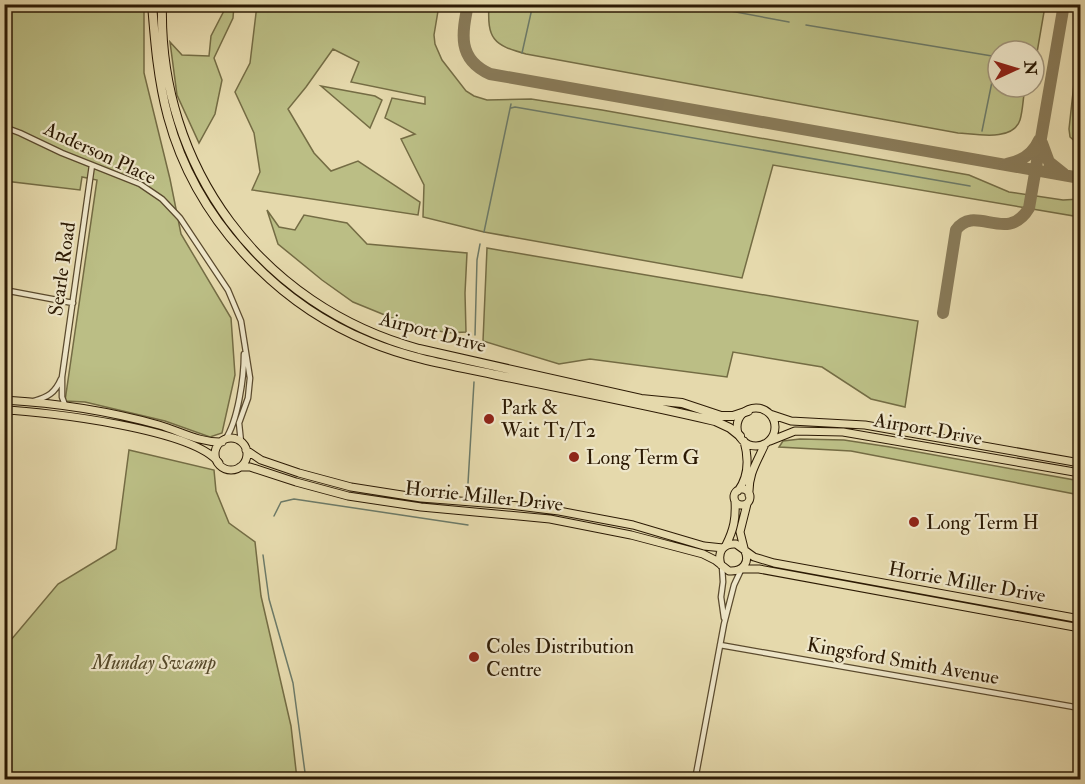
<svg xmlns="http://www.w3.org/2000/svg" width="1085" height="784" viewBox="0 0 1085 784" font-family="'IM FELL Double Pica',serif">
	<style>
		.green { fill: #bbbe85; stroke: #746c44; stroke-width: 1.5 }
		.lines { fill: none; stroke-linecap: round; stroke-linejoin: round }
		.stream { stroke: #6c7a68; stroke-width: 1.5 }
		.taxiway { stroke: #887a58; stroke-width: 12 }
		.minor-casing { stroke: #5a4a2e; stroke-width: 7 }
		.primary-casing { stroke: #2c1a04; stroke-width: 9 }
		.motorway-casing { stroke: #2c1a04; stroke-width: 10 }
		.minor { stroke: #eee6c9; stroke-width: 4.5 }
		.primary { stroke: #e5d9ac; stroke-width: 7 }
		.motorway { stroke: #e5d9ac; stroke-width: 8 }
		.poi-dot { fill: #8f2418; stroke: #eee6c9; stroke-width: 2 }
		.labels { text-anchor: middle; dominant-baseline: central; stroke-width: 4.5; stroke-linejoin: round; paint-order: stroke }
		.street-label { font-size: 20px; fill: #2c1a04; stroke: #eee6c9 }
		.poi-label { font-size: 20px; fill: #2c1a04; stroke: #eee6c9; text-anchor: start }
		.park-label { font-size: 20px; font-style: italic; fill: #574b2b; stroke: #eee6c9 }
	</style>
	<rect width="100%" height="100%" fill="#e5d9ac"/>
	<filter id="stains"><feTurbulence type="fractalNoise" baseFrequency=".00333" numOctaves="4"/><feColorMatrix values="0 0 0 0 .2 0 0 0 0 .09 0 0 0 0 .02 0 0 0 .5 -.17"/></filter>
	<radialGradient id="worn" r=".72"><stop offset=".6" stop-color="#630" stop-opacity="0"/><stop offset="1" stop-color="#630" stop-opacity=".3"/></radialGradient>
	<!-- green -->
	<path class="green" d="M 5,5 L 144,5 L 144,73 L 170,179 L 181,234 L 231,318 L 235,375 L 222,433 L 210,437 L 165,421 L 85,402 L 65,401 L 97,180 L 82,177 L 80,190 L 5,181 Z
		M 227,5 L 234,5 L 233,18 L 214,58 L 222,80 L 215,114 L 199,143 L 177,95 L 170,42 L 182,55 L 209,56 L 211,36 Z
		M 257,5 L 439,5 L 434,35 L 435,44 L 442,60 L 466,91 L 474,96 L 487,100 L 531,99 L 602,110 L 969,175 L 1009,192 L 1063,200 L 1080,199 L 1080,217 L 773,165 L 742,278 L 484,232 L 423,217 L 424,185 L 401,139 L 415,134 L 385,118 L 392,98 L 425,104 L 425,97 L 351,82 L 359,62 L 333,49 L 306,87 L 288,109 L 314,153 L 331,171 L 358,161 L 420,202 L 418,215 L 252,190 L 260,172 L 254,133 L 235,92 L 250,63 Z
		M 1043,5 L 1044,12 L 1034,70 L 1034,51 L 998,51 L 998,87 L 1025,87 C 1023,98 1023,110 1020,120 C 1013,142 976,134 958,133 L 526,54 C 493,45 487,39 489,4 Z
		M 1080,43 L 1080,146 L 1070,137 L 1069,129 L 1076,65 Z
		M 321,86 L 375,96 L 382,100 L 370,128 Z
		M 267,210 L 279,227 L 295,230 L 304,215 L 347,223 L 367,244 L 467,253 L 465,293 L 466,332 L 447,333 L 397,320 L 353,302 L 322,280 L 278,244 Z
		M 487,248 L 918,321 L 905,407 L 871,399 L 822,367 L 733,352 L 727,377 L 590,359 L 559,364 L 483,341 Z
		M 800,439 L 844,440 L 890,447 L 1080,481 L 1080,495 L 851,451 L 779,447 L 783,441 Z
		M 129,450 L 214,470 L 216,491 L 229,523 L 255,542 L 261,596 L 291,726 L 297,779 L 5,779 L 5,647 L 58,584 L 116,549 Z"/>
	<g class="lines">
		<!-- stream -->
		<path class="stream" d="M 693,4 L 789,22
			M 806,25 L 998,57
			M 522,53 L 533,4
			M 511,108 L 515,107 L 970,186
			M 982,131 L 996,62 L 998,59
			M 1074,140 L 1080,141
			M 484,232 L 511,104
			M 475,335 L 477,260 L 480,244
			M 468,483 L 474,382
			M 274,516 L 281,502 L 294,499 L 468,525
			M 263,555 L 269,599 L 293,683 L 306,780"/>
		<!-- taxiway -->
		<path class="taxiway" d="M 468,4 C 462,34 457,59 490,74 L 1080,178
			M 1042,143 L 1049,162 L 1064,174
			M 1007,164 C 1022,161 1033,154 1039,140
			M 943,313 L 956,230 C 975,203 1007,245 1029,208 L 1064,4"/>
		<!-- minor casing -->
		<g class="minor-casing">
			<path id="minor" d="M 4,127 L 20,133 L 62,153 L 140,184 L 162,199 L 180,218 L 228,290 L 241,321 L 250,378 L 248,398 L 239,423 L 241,442
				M 4,290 L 73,303
				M 34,401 C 48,397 55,393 61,379
				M 65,405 L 62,397 L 62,377 L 92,165
				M 225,440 C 238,421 244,377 244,354
				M 722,566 L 723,582 L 721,597 L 724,618
				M 720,645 L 1080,708
				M 695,780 L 724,624 L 734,585 L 741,570"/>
		</g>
		<!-- primary casing -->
		<g class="primary-casing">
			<path id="primary" d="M 4,400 C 57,403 109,411 159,425 C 180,431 200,443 222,442
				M737 427a19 19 0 1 1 38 0a19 19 0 1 1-38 0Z
				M 4,410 C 48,412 194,429 219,463
				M 770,414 L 791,421 L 865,425 L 1080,463
				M215 454a16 16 0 1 1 32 0a16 16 0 1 1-32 0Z
				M 770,441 L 795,431 L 843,432 L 1080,473
				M 246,450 L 261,460 L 299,473 L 351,487 L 421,498 L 510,505 L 559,511 L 633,525 L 704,546 L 723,548
				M 240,467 L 250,467 L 296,482 L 348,496 L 421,507 L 550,519 L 631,535 L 703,554 L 715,560 L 729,571 C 743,572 751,562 744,549
				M734 497a8 8 0 1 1 16 0a8 8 0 1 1-16 0Z
				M 738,491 C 749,476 749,459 744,441
				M 749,495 C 748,474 757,462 765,444
				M 726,545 C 734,529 736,518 735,501
				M 744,548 L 740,532 L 747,504
				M 721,565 C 717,552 723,543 736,544 L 754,557 L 774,563 L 1080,619
				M 741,569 L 759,569 L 1080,628"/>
		</g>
		<!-- motorway casing -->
		<g class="motorway-casing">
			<path id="motorway" d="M 152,4 C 155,42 158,80 168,117 C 195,217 274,303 370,342 C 411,359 455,366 497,375 C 570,390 643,404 715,421 L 730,428 L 740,436
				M 162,4 C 158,167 261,306 419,349 L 641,399 L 682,403 L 721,416 L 733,416 L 748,411"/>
		</g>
		<!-- minor -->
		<use href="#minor" class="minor"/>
		<!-- primary -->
		<use href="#primary" class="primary"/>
		<!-- motorway -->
		<use href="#motorway" class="motorway"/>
	</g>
	<!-- markers -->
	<g class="poi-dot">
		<circle cx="489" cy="419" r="6"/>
		<circle cx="574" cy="457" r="6"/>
		<circle cx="914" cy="522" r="6"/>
		<circle cx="474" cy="657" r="6"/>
	</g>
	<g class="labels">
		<!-- street labels -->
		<g class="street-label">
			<text transform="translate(100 153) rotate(25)">Anderson Place</text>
			<text transform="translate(62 269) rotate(-82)">Searle Road</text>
			<text transform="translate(433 332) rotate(15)">Airport Drive</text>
			<text transform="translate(928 429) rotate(10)">Airport Drive</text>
			<text transform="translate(484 496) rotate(6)">Horrie Miller Drive</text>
			<text transform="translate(967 582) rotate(10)">Horrie Miller Drive</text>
			<text transform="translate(903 661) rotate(10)">Kingsford Smith Avenue</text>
		</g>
		<!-- poi labels -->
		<g class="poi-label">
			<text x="501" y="407">Park &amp;<tspan x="501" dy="23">Wait T1/T2</tspan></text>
			<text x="586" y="457">Long Term G</text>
			<text x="926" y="522">Long Term H</text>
			<text x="486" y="646">Coles Distribution<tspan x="486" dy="23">Centre</tspan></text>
		</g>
		<!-- park labels -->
		<g class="park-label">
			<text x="154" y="662">Munday Swamp</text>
		</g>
	</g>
	<!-- margin -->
	<rect width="1085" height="784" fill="none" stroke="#e5d9ac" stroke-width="24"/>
	<rect x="6" y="6" width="1073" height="772" fill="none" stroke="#2c1a04" stroke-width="3"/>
	<rect x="12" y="12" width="1061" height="760" fill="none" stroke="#2c1a04" stroke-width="1.5"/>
	<!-- north arrow -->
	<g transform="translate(1016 69) rotate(86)"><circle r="28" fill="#eee6c9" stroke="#a0947a" stroke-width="1.5"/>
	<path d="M0-4.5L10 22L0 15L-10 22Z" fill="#8f2418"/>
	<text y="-9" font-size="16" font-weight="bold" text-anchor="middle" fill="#2c1a04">N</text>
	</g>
	<rect width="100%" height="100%" filter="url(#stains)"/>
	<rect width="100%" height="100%" fill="url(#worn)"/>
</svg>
